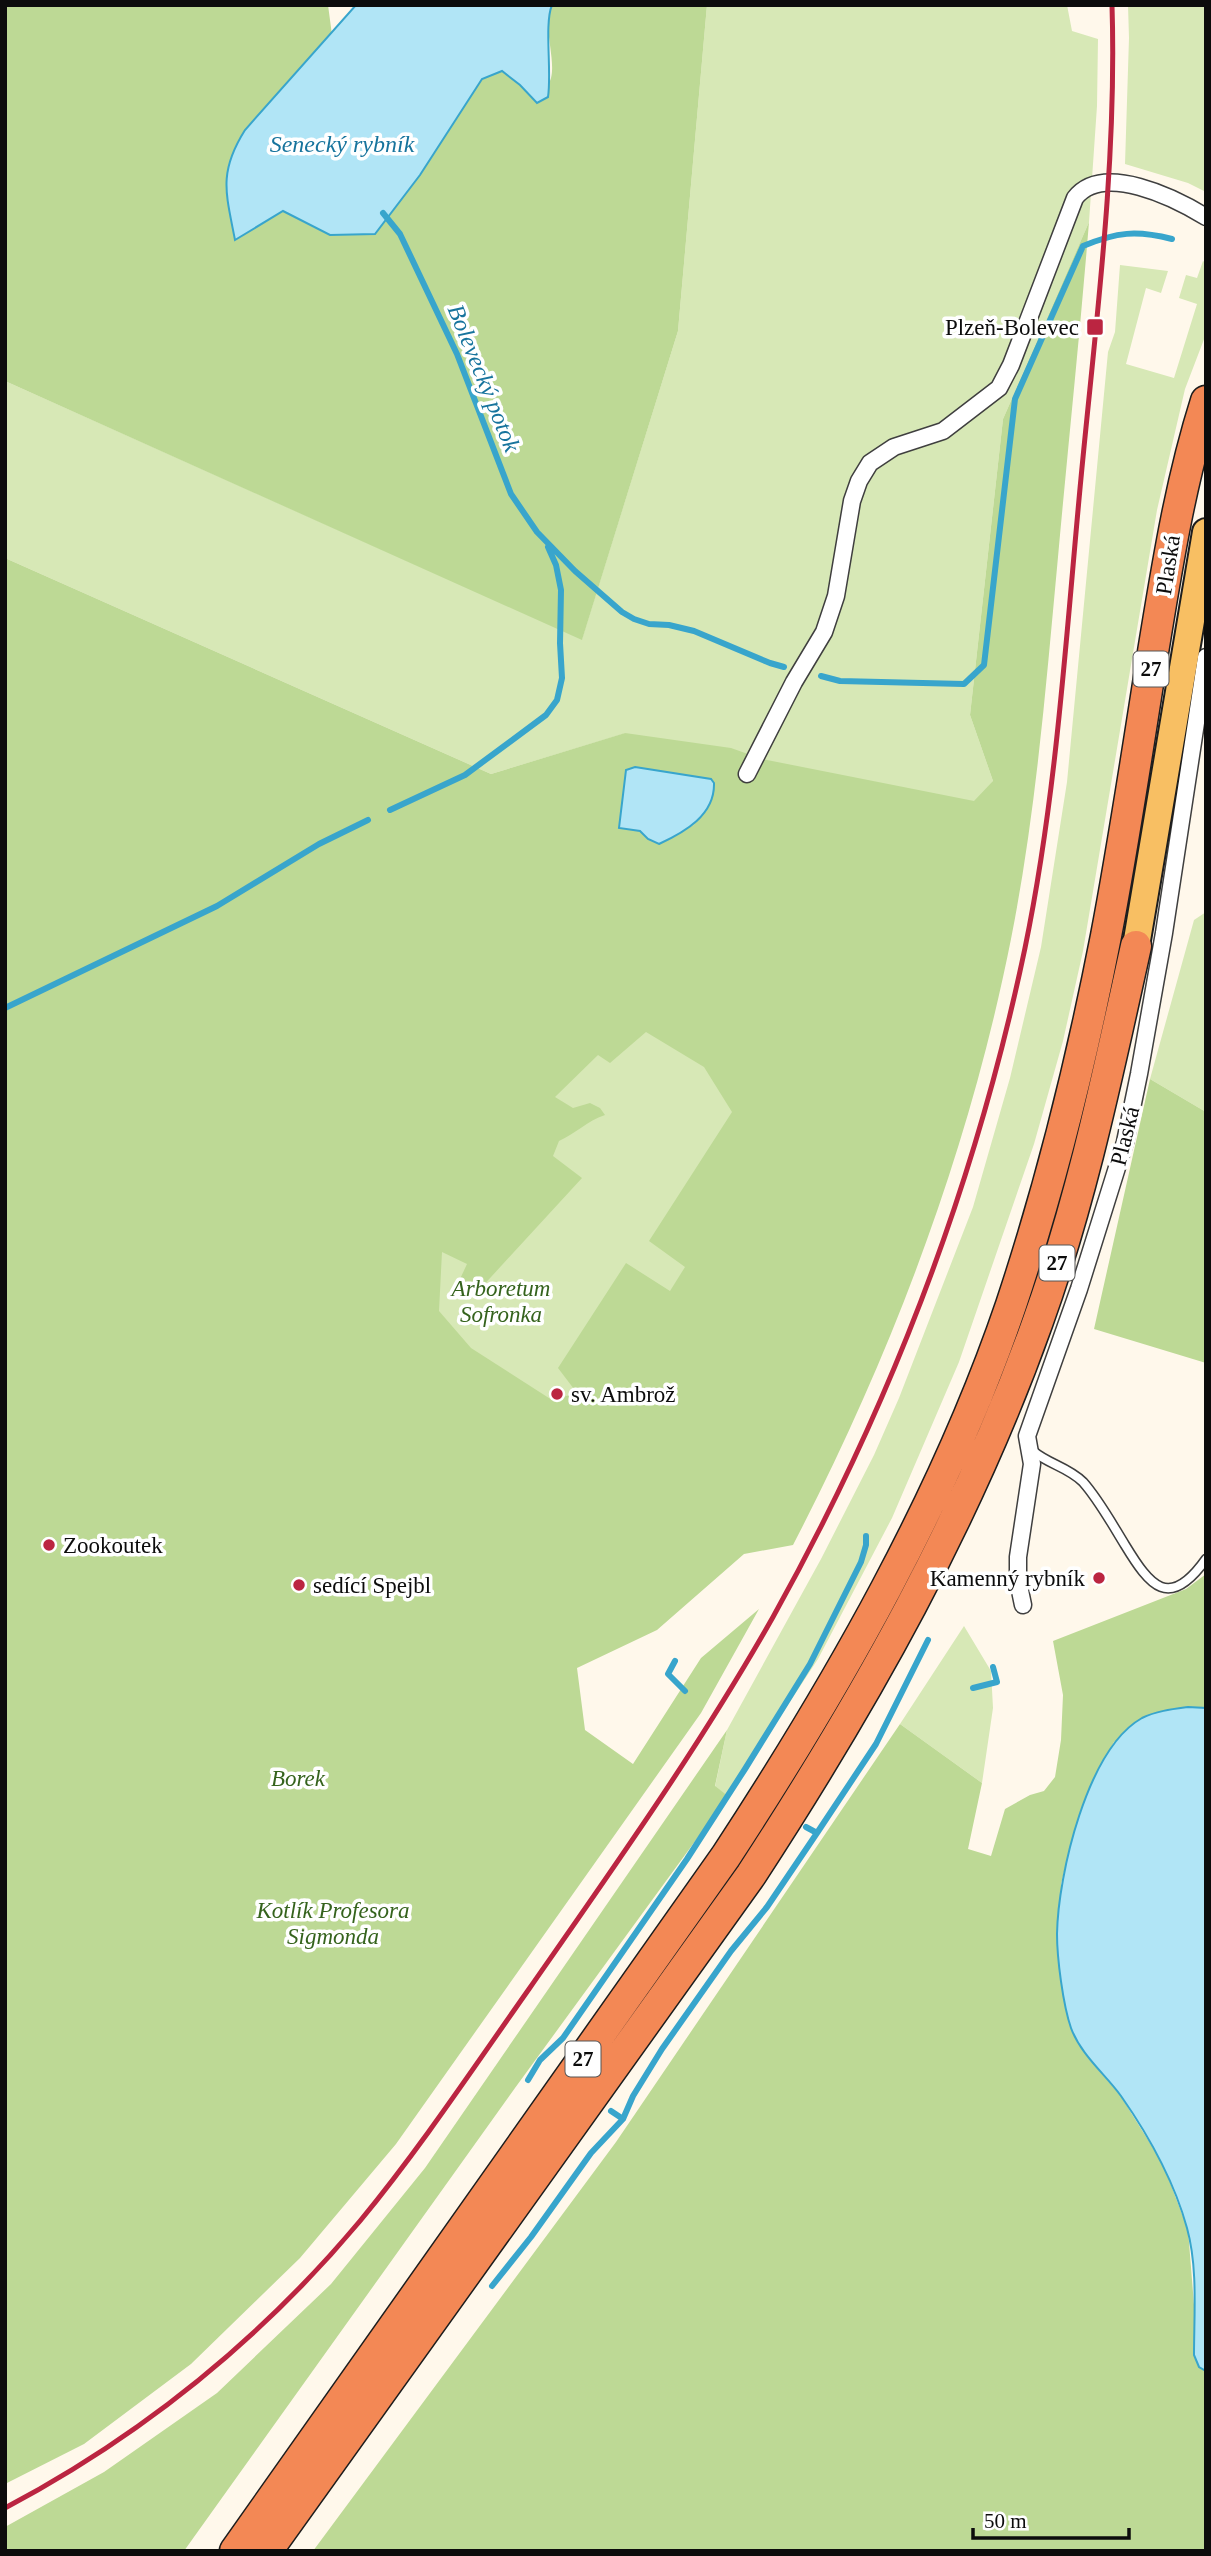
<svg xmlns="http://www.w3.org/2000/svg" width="1211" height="2556" viewBox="0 0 1211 2556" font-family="'Times New Roman',serif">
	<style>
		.green { fill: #d7e8b6 }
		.forest { fill: #bdd995; fill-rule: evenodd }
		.water { fill: #b1e5f6; stroke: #38a5cc; stroke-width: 2 }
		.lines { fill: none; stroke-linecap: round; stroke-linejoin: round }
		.stream { stroke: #38a5cc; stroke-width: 6 }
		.lane-casing { stroke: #3f3f3f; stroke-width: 11 }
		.street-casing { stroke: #3f3f3f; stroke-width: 19 }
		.primary-casing { stroke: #1d1d1d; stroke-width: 30 }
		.highway-casing { stroke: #1d1d1d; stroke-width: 33 }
		.lane { stroke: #fff; stroke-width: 8 }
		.street { stroke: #fff; stroke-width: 16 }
		.primary { stroke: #f8bf63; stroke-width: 26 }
		.highway { stroke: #f38855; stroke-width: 30 }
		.rail { stroke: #bb2541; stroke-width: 5 }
		.poi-dot { fill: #bb2541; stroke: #fff; stroke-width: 2.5 }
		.labels { text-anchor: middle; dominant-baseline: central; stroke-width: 7; stroke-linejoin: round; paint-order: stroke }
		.shield { fill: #fff; stroke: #555; stroke-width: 2 }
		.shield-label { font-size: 21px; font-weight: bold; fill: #0c0c0c }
		.poi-label { font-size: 23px; fill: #0c0c0c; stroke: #fff; text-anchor: start }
		.street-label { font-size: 23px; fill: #0c0c0c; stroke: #fff }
		.park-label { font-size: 23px; font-style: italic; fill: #35631d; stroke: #fff }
		.water-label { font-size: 24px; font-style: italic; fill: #17749d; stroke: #fff }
	</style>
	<rect width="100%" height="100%" fill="#fff8eb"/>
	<!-- green -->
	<path class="green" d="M 707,5 L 1067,5 L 1072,31 L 1098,39 L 1097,106 L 1089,222 L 1003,419 L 970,715 L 993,781 L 820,1422 L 122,1453 L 626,733 L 491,774 L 5,558 L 5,381 L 582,639 L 678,331 Z
		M 1128,5 L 1206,5 L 1206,192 L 1188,183 L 1125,164 L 1129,38 Z
		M 1203,261 L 1206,263 L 1206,334 L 1185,389 L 1157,510 L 1083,951 L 1063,1041 L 1034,1144 L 959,1362 L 892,1518 L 818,1659 L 728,1796 L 715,1787 L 727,1730 L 821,1559 L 874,1455 L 899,1398 L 973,1207 L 1010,1078 L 1041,947 L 1067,782 L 1108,352 L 1115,332 L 1120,265 L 1168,271 L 1161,293 L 1146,288 L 1126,364 L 1174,378 L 1197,304 L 1179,298 L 1186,275 L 1197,278 Z
		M 1206,912 L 1206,1112 L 1150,1079 L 1194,920 Z
		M 964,1626 L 991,1671 L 993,1708 L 982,1783 L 900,1724 Z"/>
	<!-- forest -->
	<path class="forest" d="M 5,5 L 328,5 L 332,35 L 245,131 C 221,169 224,197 236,239 L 283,211 L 330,235 L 420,175 L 482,79 L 502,71 L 520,85 L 537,103 C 541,95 549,86 551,78 C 556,58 542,26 552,5 L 707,5 L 678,331 L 582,640 L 5,381 Z
		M 1089,222 C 1080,334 1068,446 1058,557 C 1046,685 1036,813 1011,939 C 969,1151 892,1354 793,1545 L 744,1554 L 657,1630 L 577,1668 L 585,1730 L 633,1764 L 701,1658 L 759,1609 L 701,1713 L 396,2144 L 300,2258 L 191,2364 L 84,2444 L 5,2484 L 5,558 L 491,774 L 625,733 L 731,748 L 762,759 L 974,801 L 993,781 L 970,715 L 1003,419 ZM 635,767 L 710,779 L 714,783 L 694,825 L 659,844 L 648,839 L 640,831 ZM 646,1032 L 704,1067 L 732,1112 L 649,1241 L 685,1267 L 670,1291 L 626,1263 L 558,1368 L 577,1393 L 552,1400 L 471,1348 L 439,1311 L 442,1252 L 467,1264 L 460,1279 L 480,1289 L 582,1178 L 553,1156 L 559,1141 C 575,1134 587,1121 605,1115 L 600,1108 L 590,1103 L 573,1108 L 555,1097 L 598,1055 L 610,1063 Z
		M 1150,1079 L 1206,1112 L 1206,1363 L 1094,1329 Z
		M 1206,1574 L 1206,1708 L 1188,1707 L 1114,1742 L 1094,1779 L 1072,1839 L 1061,1884 L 1092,2062 L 1120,2095 L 1163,2164 L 1188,2230 L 1199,2367 L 1206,2371 L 1206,2551 L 313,2551 L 616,2142 L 900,1724 L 982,1783 L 968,1849 L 991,1856 L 1005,1809 L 1030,1795 L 1044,1791 L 1055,1777 L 1061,1740 L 1063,1695 L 1053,1641 L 1186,1589 Z
		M 727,1730 L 715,1786 L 728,1796 L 515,2088 L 184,2551 L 5,2551 L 5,2527 L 104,2472 L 217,2393 L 331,2284 L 425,2168 Z"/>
	<!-- water -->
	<path class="water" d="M 356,5 L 552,5 C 544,24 552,72 548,97 L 537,103 L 520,85 L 502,71 L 482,79 L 420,175 L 375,234 L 330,235 L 283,211 L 235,240 C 226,193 218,173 245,130 Z
		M 635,767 L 711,779 L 714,783 C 715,815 685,832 659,844 L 648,839 L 640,831 L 619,828 L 626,770 Z
		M 1188,1707 L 1206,1708 L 1206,2371 L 1199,2367 L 1194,2355 C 1194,2314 1198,2268 1187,2228 C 1174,2181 1149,2136 1121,2096 C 1105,2074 1081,2055 1071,2028 C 1063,2005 1057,1958 1057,1934 C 1058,1875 1087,1749 1142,1718 C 1156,1711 1173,1709 1188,1707 Z"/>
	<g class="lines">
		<!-- stream -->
		<path class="stream" d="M 383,213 L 400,234 L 457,354 L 511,494 L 537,532 L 575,571 L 622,612 L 634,619 L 649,624 L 669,625 L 694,631 L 770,663 L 784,667
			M 821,676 L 840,681 L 964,684 L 984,665 L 1015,399 L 1083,246 C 1117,232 1136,230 1172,239
			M 390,810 L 465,775 L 546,715 L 557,700 L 562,678 L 560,643 L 561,590 L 556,565 L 548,547
			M 5,1008 L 217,906 L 319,844 L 368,820
			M 675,1661 L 668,1674 L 685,1691
			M 973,1688 L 997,1682 L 993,1667
			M 817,1833 L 876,1744 L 928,1640
			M 528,2080 L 540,2060 L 563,2038 L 687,1859 L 745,1769 L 810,1664 L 861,1562 L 866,1545 L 866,1536
			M 611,2111 L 623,2119 L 633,2096 L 662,2049 L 731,1951 L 767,1907 L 817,1833 L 806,1827
			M 492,2286 L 531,2237 L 591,2153 L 623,2119"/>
		<!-- lane casing -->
		<g class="lane-casing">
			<path id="lane" d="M 1033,1451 C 1048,1464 1068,1467 1083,1482 C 1099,1500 1112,1524 1125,1545 C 1150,1586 1169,1611 1206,1559"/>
		</g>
		<!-- street casing -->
		<g class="street-casing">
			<path id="street" d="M 747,774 L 794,682 L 824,632 L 836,596 L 852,501 L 859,481 L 870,463 L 894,447 L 943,431 L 999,388 L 1011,365 L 1075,198 C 1103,162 1175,198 1206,217
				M 1023,1605 L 1018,1581 L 1018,1557 L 1032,1464 L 1027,1436 L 1079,1289 L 1125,1142 L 1139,1074 L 1164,933 L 1206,657"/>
		</g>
		<!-- primary casing -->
		<g class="primary-casing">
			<path id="primary" d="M 1136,946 L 1206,532"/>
		</g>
		<!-- highway casing -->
		<g class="highway-casing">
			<path id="highway" d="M 235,2551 L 726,1856 C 838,1685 945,1499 1011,1305 C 1051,1185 1082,1059 1106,936 C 1124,842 1138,747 1153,652 C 1167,567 1180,483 1206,401
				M 267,2551 L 751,1875 C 865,1700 968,1518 1038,1321 C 1082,1199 1108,1072 1136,946"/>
		</g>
		<!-- lane -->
		<use href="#lane" class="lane"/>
		<!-- street -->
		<use href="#street" class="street"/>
		<!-- primary -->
		<use href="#primary" class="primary"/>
		<!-- highway -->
		<use href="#highway" class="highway"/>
		<!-- rail -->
		<path class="rail" d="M 5,2508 C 141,2436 261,2339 360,2221 C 421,2147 474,2067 529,1989 C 614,1867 700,1746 773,1617 C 890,1407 976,1182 1025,948 C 1057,793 1066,635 1081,478 C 1096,321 1117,163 1112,5"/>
	</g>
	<!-- markers -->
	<g class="poi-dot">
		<rect x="1086" y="318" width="18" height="18" rx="3.5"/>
		<circle cx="557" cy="1394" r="7"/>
		<circle cx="49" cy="1545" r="7"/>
		<circle cx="1099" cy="1578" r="7"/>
		<circle cx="299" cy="1585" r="7"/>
	</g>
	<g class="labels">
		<!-- shield labels -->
		<g class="shield">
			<rect x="1133.5" y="651.5" width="35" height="35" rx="5"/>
			<rect x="1039.5" y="1245.5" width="35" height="35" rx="5"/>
			<rect x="565.5" y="2041.5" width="35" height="35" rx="5"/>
		</g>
		<g class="shield-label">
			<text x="1151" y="669">27</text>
			<text x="1057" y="1263">27</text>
			<text x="583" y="2059">27</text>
		</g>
		<!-- poi labels -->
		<g class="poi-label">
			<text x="1079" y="327" text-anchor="end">Plzeň-Bolevec</text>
			<text x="571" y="1394">sv. Ambrož</text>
			<text x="63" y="1545">Zookoutek</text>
			<text x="1085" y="1578" text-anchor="end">Kamenný rybník</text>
			<text x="313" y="1585">sedící Spejbl</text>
		</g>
		<!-- street labels -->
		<g class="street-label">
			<text transform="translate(1168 565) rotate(-81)">Plaská</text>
			<text transform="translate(1125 1136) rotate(-76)">Plaská</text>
		</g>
		<!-- park labels -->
		<g class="park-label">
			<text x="501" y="1288">Arboretum<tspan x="501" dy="26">Sofronka</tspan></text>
			<text x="298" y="1778">Borek</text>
			<text x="333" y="1910">Kotlík Profesora<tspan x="333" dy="26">Sigmonda</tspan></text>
		</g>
		<!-- water labels -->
		<g class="water-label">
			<text x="342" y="144">Senecký rybník</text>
			<text transform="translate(484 378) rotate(68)">Bolevecký potok</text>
		</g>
	</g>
	<!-- border -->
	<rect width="1211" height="2556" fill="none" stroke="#0c0c0c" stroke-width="14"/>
	<!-- scale -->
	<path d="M973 2528v10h156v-10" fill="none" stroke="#0c0c0c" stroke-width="3.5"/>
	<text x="984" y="2528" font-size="21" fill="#0c0c0c" stroke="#ffffff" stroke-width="5" paint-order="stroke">50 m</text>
</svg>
